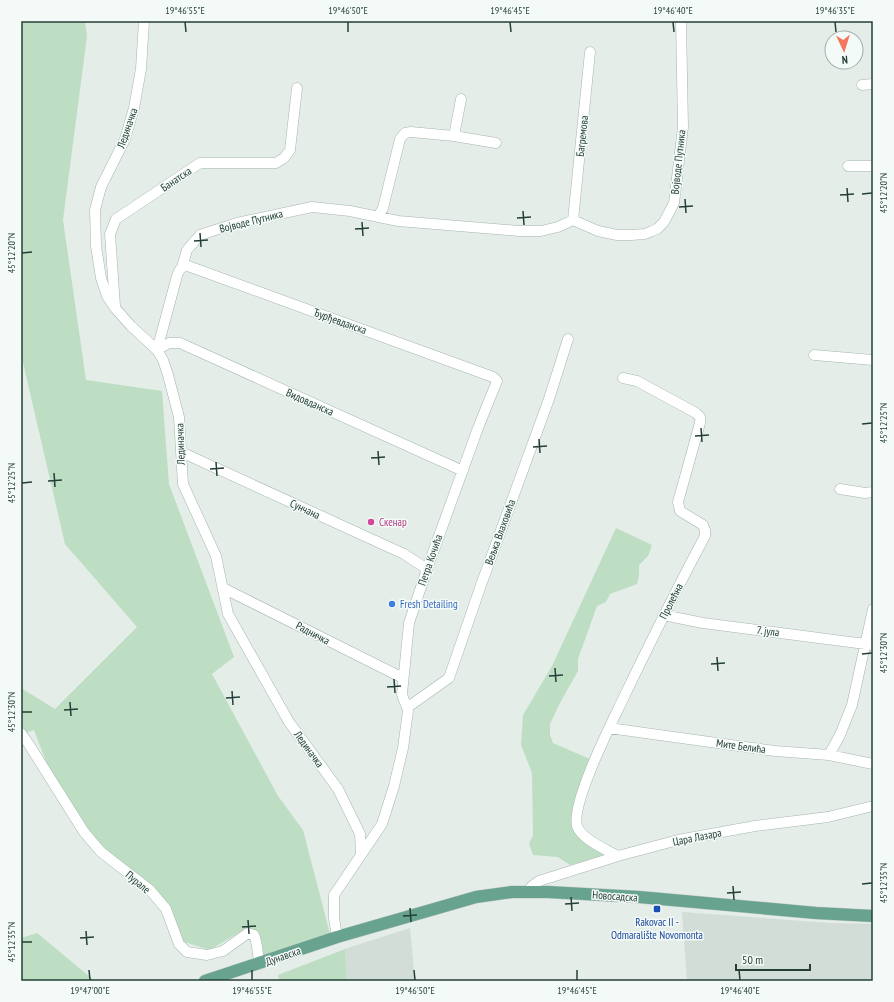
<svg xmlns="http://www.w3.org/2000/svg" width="894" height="1002" viewBox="0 0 894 1002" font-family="'PT Sans Narrow',sans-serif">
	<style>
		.built { fill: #d2ddd7 }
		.green { fill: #bddec3 }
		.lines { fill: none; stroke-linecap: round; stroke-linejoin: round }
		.minor-casing { stroke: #a6b5af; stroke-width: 11 }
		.major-casing { stroke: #c1c9c7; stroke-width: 13 }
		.minor { stroke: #fff; stroke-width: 10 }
		.major { stroke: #68a390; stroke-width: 12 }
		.ticks { fill: none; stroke: #233f36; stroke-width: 1.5 }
		.hotel-dot { fill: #d1479c; stroke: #f4faf7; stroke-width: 1.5 }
		.shop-dot { fill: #3f7fe0; stroke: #f4faf7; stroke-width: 1.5 }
		.transit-dot { fill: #1a4fb4; stroke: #f4faf7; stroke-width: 1.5 }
		.labels { text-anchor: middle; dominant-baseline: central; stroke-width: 3; stroke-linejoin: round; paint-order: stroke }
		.street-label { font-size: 11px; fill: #233f36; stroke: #f4faf7 }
		.hotel-label { font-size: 11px; fill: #b23c85; stroke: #f4faf7; text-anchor: start }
		.shop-label { font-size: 11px; fill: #366cbe; stroke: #f4faf7; text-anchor: start }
		.transit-label { font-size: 11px; fill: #164399; stroke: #f4faf7 }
		.neatline { fill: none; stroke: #233f36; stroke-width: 1.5 }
		.ticks-label { font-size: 10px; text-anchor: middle; fill: #233f36 }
	</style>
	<rect width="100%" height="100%" fill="#e4ede8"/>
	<!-- built -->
	<path class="built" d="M 682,912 L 830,923 L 873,924 L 873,981 L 687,981 Z
		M 410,928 L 415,981 L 347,981 L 345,949 Z"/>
	<!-- green -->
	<path class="green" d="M 21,21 L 85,21 L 87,36 L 63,220 L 86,380 L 162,391 L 169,484 L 234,657 L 212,674 L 278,796 L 303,830 L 330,934 L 254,959 L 248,927 L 210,950 L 181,941 L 164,899 L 97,843 L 49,769 L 34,730 L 21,734 L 21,688 L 55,709 L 137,627 L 65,544 L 21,354 Z
		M 616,528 L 652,545 L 648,556 L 639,565 L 639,576 L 637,584 L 610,594 L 606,602 L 597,606 L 578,659 L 578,671 L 560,703 L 550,724 L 550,735 L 553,743 L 590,759 L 583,775 L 572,826 L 576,834 L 605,852 L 601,857 L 570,865 L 558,857 L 533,855 L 529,844 L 533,835 L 532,773 L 521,745 L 523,715 L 552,666 Z
		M 37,933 L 95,981 L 21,981 L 21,938 Z
		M 345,949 L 347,981 L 279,981 L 278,975 Z"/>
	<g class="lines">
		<!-- minor casing -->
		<g class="minor-casing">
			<path id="minor" d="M 144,21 L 141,69 L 134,108 L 125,139 L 101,187 L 95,210 L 96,246 L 101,278 L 107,296 L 115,308 L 131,326 L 157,350 L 163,360 L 168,375 L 179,417 L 183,484 L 216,556 L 228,614 L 289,722 L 338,789 L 360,834 L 361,855
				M 862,85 L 873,84
				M 454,136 L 461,99
				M 848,166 L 873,166
				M 378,217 L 383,208 L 400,139 L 405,133 L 411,132 L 454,136 L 496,143
				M 573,220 L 590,52
				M 182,267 L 188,266 L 493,377 L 497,381 L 478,428 L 427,569 L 409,623 L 402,694 C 403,700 407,705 408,711 L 403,748 L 394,786 L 382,824 L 334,895 L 334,918 L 337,937
				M 115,306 L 110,234 L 116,219 L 200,163 L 276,163 L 284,158 L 290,150 L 297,88
				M 157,350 L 177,276 L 179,271 L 182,267 L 187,250 L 200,235 L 237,223 L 312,207 L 350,211 L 398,221 L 519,231 L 541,231 L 558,227 L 573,220 L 598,231 L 617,235 L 631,235 L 645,234 L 652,231 L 657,229 L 664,222 L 674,203 L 683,127 L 681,21
				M 157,350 L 169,343 L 180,343 L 463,471
				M 814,355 L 873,360
				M 181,452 L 404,554 L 427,569
				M 840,489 L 865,493 L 873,492
				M 223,588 L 403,678
				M 663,615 L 703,623 L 873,645
				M 408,707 L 449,678 L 481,585 L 549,399 L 568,339
				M 609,728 L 775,751 L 829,755 L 873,764
				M 21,733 L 28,743 L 84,832 L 101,852 L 150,890 L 166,909 L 179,944 L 187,952 L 207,955 L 223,951 L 248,933 L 254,935 C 258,944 257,954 260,964
				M 829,755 L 840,735 L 852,705 L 873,609
				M 618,856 C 607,850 581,839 577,826 C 571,803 611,724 622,701 C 649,645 676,590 705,536 L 705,530 L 703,525 L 680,511 L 678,502 L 700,423 L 700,417 L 696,413 L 637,381 L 623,378
				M 528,891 L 532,886 L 539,881 L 618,856 L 678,840 L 755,826 L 828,817 L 873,806"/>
		</g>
		<!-- major casing -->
		<g class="major-casing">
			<path id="major" d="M 205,981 L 337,937 L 476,897 L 512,892 L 548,892 L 639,897 L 816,913 L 873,916"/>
		</g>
		<!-- minor -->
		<use href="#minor" class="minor"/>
		<!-- major -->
		<use href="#major" class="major"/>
	</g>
	<!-- ticks -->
	<path class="ticks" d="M 185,22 L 186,32M 348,22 L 348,32M 510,22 L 511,32M 673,22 L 674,32M 835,22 L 836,32M 847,188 L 848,202M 862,194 L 872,193M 840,195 L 854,194M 685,199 L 686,213M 679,207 L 693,206M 523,211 L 524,225M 517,218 L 531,217M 362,222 L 363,236M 355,229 L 369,228M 200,233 L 201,247M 194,241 L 208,240M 22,253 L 32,252M 862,424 L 872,423M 701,428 L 702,442M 695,436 L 709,435M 539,439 L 540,453M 533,447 L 547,446M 378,451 L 379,465M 371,458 L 385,457M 216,462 L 217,476M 210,469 L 224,468M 54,473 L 55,487M 48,481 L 62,480M 22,483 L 32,482M 862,654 L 872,653M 717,657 L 718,671M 711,664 L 725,663M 555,668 L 556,682M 549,676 L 563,675M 394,679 L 395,693M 387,687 L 401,686M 232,691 L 233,705M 226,698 L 240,697M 70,702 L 71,716M 64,710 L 78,709M 22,712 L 32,712M 862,884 L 872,883M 733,886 L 734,900M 727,893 L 741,892M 571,897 L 572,911M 565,904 L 579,903M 410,908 L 411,922M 403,916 L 417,915M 248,920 L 249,934M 242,927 L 256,926M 86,931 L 87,945M 80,938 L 94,937M 22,942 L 32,942M 89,970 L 90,980M 252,970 L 252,980M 414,970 L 415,980M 577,970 L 577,980M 739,970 L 740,980"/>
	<!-- markers -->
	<circle class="hotel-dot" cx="371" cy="522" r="4"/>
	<circle class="shop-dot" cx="392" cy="604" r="4"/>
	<rect class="transit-dot" x="653" y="905" width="8" height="8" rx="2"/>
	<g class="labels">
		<!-- street labels -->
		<g class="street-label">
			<text transform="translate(127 128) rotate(-71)">Лединачка</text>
			<text transform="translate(582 136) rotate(-84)">Багремова</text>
			<text transform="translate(678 162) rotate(-84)">Војводе Путника</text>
			<text transform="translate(176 179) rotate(-34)">Банатска</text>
			<text transform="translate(251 221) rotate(-14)">Војводе Путника</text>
			<text transform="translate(340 321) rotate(20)">Ђурђевданска</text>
			<text transform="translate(310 402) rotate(24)">Видовданска</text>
			<text transform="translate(180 444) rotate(-92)">Лединачка</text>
			<text transform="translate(305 509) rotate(25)">Сунчана</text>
			<text transform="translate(500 532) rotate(-70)">Вељка Влаховића</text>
			<text transform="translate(430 560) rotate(-71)">Петра Кочића</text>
			<text transform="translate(671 601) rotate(-63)">Пролећна</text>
			<text transform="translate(768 631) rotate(7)">7. јула</text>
			<text transform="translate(313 633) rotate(28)">Радничка</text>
			<text transform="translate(741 746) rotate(8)">Мите Белића</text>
			<text transform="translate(309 749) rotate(54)">Лединачка</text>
			<text transform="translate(697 837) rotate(-11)">Цара Лазара</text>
			<text transform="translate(138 882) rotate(40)">Пурале</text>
			<text transform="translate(615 896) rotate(4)">Новосадска</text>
			<text transform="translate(283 956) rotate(-19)">Дунавска</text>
		</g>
		<!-- hotel labels -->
		<g class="hotel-label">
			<text x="379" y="522">Скенар</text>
		</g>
		<!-- shop labels -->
		<g class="shop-label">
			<text x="400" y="604">Fresh Detailing</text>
		</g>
		<!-- transit labels -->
		<g class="transit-label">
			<text x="657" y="922">Rakovac II -<tspan x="657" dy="13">Odmaralište Novomonta</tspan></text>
		</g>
	</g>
	<!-- border -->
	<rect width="894" height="1002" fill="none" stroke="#f4faf7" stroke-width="44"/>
	<!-- north arrow -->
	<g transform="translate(844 50) rotate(176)"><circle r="19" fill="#f4faf7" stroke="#a0afaa"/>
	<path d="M0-3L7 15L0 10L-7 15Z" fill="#f2775d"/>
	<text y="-6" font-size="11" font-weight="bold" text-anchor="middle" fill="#233f36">N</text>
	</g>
	<!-- scale -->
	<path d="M736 964v6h74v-6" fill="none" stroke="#233f36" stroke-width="2"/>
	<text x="742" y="964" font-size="12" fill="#233f36" stroke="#f4faf7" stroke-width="3" paint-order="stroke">50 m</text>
	<rect x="22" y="22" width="850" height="958" class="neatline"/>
	<g class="ticks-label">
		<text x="185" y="14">19°46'55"E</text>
		<text x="348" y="14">19°46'50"E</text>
		<text x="510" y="14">19°46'45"E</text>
		<text x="673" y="14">19°46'40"E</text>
		<text x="835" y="14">19°46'35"E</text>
		<text transform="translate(883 193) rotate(-90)" y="4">45°12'20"N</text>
		<text transform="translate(11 253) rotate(-90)" y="4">45°12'20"N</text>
		<text transform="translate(883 423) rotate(-90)" y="4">45°12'25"N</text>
		<text transform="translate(11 483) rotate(-90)" y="4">45°12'25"N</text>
		<text transform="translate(883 653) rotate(-90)" y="4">45°12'30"N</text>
		<text transform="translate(11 712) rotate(-90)" y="4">45°12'30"N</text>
		<text transform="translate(883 883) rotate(-90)" y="4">45°12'35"N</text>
		<text transform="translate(11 942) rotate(-90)" y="4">45°12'35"N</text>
		<text x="90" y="994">19°47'00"E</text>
		<text x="252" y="994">19°46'55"E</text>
		<text x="415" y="994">19°46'50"E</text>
		<text x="577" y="994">19°46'45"E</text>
		<text x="740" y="994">19°46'40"E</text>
	</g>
</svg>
